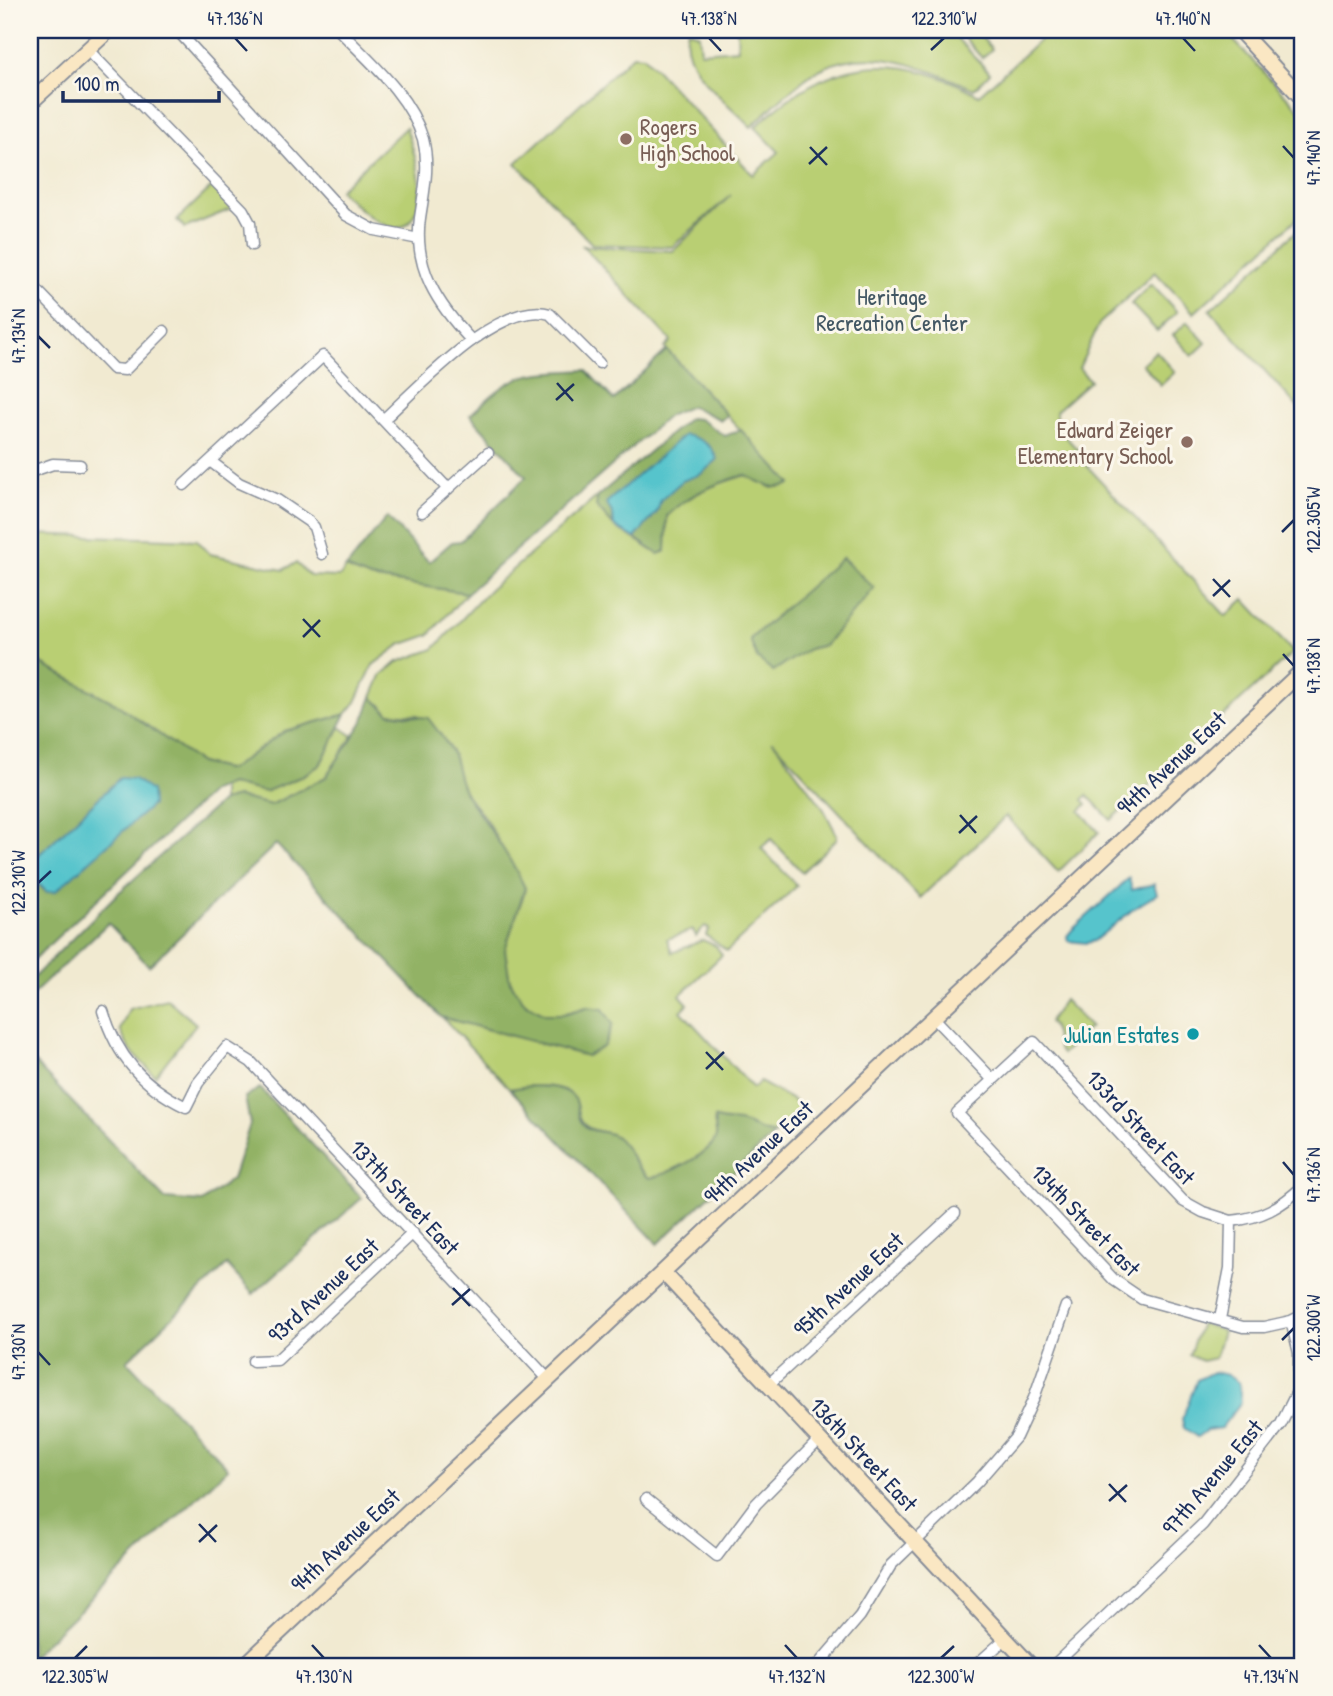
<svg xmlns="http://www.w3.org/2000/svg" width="1333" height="1696" viewBox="0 0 1333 1696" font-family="'Patrick Hand',sans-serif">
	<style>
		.green { fill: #b9cf73; stroke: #6a7f68; stroke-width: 2; fill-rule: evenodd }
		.forest { fill: #92b265; stroke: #567062; stroke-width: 2 }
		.water { fill: #56c4cc; stroke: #387a95; stroke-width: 2 }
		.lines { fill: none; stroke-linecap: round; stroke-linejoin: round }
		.street-casing { stroke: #868c98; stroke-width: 13 }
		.secondary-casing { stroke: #868c98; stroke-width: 18 }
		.street { stroke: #fff; stroke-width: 10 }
		.secondary { stroke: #fae7c3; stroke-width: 14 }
		.ticks { fill: none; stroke: #1b2f5e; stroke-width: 2.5 }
		.education-dot { fill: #8d6e63; stroke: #fbf7ec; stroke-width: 2.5 }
		.culture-dot { fill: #0f9aa8; stroke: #fbf7ec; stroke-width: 2.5 }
		.labels { text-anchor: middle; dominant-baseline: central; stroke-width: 6; stroke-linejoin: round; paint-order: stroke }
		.education-label { font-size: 23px; fill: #785e54; stroke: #fbf7ec; text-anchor: start }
		.park-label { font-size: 23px; fill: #425763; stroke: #fbf7ec }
		.street-label { font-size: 23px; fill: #1b2f5e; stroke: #fbf7ec }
		.culture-label { font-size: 23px; fill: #0d838f; stroke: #fbf7ec; text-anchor: end }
		.neatline { fill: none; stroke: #1b2f5e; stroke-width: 2.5 }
		.ticks-label { font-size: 18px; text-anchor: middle; fill: #1b2f5e }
	</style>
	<rect width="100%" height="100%" fill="#fbf7ec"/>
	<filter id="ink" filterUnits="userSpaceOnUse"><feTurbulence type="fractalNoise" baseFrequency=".0143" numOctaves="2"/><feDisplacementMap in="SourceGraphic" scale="14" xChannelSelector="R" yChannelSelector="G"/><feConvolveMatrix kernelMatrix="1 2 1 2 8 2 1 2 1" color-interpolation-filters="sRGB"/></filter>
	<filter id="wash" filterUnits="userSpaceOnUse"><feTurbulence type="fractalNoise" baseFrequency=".00686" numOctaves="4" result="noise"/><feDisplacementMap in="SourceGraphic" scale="28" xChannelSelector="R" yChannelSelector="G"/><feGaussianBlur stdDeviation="1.57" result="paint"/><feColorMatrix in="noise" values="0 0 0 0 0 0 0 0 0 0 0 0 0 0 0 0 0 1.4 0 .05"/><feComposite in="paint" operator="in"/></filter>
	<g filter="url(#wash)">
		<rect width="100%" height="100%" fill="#f1ead1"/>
		<!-- green -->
		<path class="green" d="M 688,30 L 699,34 L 701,52 L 738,49 L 737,31 L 747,30 L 949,30 L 990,73 L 974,89 C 928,69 873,44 823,68 C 802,77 768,111 751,127 C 729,103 677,67 688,30 Z
			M 957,30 L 975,30 L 992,49 L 982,58 Z
			M 1051,30 L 1224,30 L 1303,114 L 1303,213 L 1194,313 L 1155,272 L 1099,324 L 1079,368 L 1090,381 L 1056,411 L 1056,426 L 1085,458 L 1087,466 L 1226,616 L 1244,599 L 1293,652 L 1111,820 L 1087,795 L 1083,800 L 1087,804 L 1080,811 L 1099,832 L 1058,872 L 1006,816 L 920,898 L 772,740 L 822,806 L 837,835 L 836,840 L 802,872 L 771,839 L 761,848 L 797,886 L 727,951 L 706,935 L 709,928 L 705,926 L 696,936 L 693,930 L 667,939 L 672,953 L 703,940 L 716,946 L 722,955 L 680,995 L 688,1004 L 681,1011 L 753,1088 L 760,1082 L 793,1100 L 802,1109 L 776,1133 C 762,1134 755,1127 742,1123 C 733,1121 724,1123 714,1119 C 714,1124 717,1132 716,1136 C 712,1155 665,1175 649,1178 C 633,1167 631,1149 615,1137 C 605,1129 591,1134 582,1122 C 578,1117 579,1108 576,1101 C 565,1081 529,1086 510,1089 L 442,1017 L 587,1056 L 587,1007 C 575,1010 558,1017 545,1014 C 519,1007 503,975 505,949 C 506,927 522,909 525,888 L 485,818 L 466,795 L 457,776 L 454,757 L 418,715 L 389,713 L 372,697 L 381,676 L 398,662 L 434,649 L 489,590 L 598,496 L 597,506 L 614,526 L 658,554 L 666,551 L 667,516 C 690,493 715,484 746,475 L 772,488 L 790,484 L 665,348 L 671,341 L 583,246 L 673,251 L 731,195 L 672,247 L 592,244 L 516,163 L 633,55 L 644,56 L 753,175 L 779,152 L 755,127 C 826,59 892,47 979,95 ZM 843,558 L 874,588 L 825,645 L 809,649 Z
			M 406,127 C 414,154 431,196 410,221 C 405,227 399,230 391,227 C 371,222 354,203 339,190 Z
			M 215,184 L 236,207 L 185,228 L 177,220 Z
			M 1303,225 L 1303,413 L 1210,310 Z
			M 1151,284 L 1177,312 L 1157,331 L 1131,304 Z
			M 1187,322 L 1206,343 L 1192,356 L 1173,335 Z
			M 1156,351 L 1175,372 L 1161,385 L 1142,364 Z
			M 30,534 L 197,540 L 210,554 L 283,570 L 296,563 L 310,576 L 339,577 L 346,568 L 370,578 L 467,593 L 429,635 L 400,645 L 373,665 L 356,702 L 346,714 L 285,731 L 229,770 L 200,763 L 115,703 L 30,658 Z
			M 340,727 L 353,736 L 326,777 L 271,805 L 237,797 L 222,801 L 222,787 L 230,784 L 265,791 L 300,777 L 320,765 Z
			M 167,999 L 196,1024 L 155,1076 L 129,1049 L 120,1030 L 129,1009 Z
			M 1064,1000 L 1090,1027 L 1062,1054 C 1053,1045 1059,1032 1049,1022 Z
			M 1201,1323 L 1223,1331 L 1215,1358 L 1202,1361 L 1189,1355 Z"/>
		<!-- forest -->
		<path class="forest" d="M 667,350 L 727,415 L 721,420 L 691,406 L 668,416 L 467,593 L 370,578 L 346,568 L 387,517 L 429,562 L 452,542 L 461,541 L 526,477 L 470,415 C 518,370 521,374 586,370 L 614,400 Z
			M 689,418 L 699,419 L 725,436 L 741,430 L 791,484 C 774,492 761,483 745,475 C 715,484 690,493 667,516 L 666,551 L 658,554 L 635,538 L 657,512 L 660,500 L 682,481 L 701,474 L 717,460 L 613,514 L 614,526 L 596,506 L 598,496 Z
			M 842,558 L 874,588 L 825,645 L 809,649 L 773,671 L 757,658 L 750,639 Z
			M 30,658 L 115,703 L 200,763 L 229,770 L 285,731 L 346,714 L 320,765 L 300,777 L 265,792 L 230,784 L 212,791 L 30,963 L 30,876 L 46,892 L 120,778 L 30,863 Z
			M 372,697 L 389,713 L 428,718 C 437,730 447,741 453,755 C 458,768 458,783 467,796 C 488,827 509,854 525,888 L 505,950 L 510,982 L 525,1003 L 545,1014 L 563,1014 L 587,1007 L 603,1009 L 613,1024 L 604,1046 L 587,1056 L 441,1017 L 276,844 L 149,966 L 108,923 L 30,997 L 30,981 L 115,896 L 222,801 L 237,797 L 271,805 L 326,777 L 362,723 Z
			M 30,1058 L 165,1199 L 202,1202 L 232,1179 L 250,1124 L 245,1097 L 260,1088 L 362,1198 L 253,1294 L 227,1265 L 127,1361 L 228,1468 L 30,1658 Z
			M 529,1086 C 544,1087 566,1085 575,1099 C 579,1105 577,1115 581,1121 C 589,1135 604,1129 615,1136 C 631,1148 633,1167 649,1178 C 665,1175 713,1154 716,1136 C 717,1131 714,1123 714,1118 C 724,1123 732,1120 742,1123 C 755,1126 762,1134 776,1133 L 658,1244 L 510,1089 Z"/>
		<!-- water -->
		<path class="water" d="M 684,435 C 698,437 714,445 717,460 L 701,474 L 682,481 L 661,500 L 657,512 L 635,538 L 614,526 L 613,514 L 606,503 Z
			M 120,778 L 134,779 L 151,791 L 152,805 L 56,891 L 47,892 L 30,876 L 30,863 Z
			M 1129,878 L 1132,890 L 1154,884 L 1157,894 L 1136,907 L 1094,941 L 1087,943 L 1068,941 L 1067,936 L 1072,930 Z
			M 1213,1372 L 1227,1375 L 1239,1383 L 1241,1402 L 1221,1428 L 1207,1430 L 1197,1437 L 1184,1428 L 1182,1419 L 1197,1380 Z"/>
	</g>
	<g filter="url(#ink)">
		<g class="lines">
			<!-- street casing -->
			<g class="street-casing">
				<path id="street" d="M 177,30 L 346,215 L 374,230 L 419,239
					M 339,30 C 370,62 410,95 423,139 C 430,167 424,190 420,218 C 413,268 438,305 471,340
					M 88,50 L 243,210 L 250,223 L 252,245
					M 30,283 L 113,369 L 125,370 L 164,331
					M 383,420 C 419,387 499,299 550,314 L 599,363
					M 210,461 L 239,483 L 277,500 L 308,521 L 314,527 L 322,554
					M 30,472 L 53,464 L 80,465
					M 184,485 L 323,356 L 448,489
					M 422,512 L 488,453
					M 103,1011 C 117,1057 143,1086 186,1107 L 198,1083 L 227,1047 L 251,1062 L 549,1380
					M 934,1018 L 993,1080
					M 1231,1221 L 1203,1212 L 1183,1201 L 1034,1042 L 957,1113 L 1114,1280 L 1142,1299 L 1243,1327 L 1264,1327 L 1291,1321
					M 1220,1319 L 1230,1268 L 1231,1221 C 1261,1218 1281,1207 1303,1186
					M 253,1361 L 277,1360 L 413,1233
					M 769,1384 L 955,1213
					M 646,1499 L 717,1556 L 756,1504 L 820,1439
					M 817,1666 L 860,1616 L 891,1565 L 977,1482 L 1016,1437 L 1034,1398 L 1066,1306
					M 975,1666 L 1005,1639
					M 1053,1666 L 1203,1524 L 1281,1424 L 1299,1388 L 1299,1353 L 1291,1321 L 1303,1315
					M 1292,1666 L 1303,1656"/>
			</g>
			<!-- secondary casing -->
			<g class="secondary-casing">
				<path id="secondary" d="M 1239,30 L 1303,99
					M 30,103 L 109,30
					M 663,1272 L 1031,1666
					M 244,1666 L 1303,670"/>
			</g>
			<!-- street -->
			<use href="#street" class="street"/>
			<!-- secondary -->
			<use href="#secondary" class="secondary"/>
		</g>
	</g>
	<!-- ticks -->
	<path class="ticks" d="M 235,38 L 247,51M 709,38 L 721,51M 1183,38 L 1195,51M 931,50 L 944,38M 1283,146 L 1294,158M 810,147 L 827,165M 809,164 L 827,147M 38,336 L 50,348M 557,383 L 573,401M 556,400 L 574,384M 1282,532 L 1294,520M 1213,579 L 1230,597M 1213,596 L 1230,580M 303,619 L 320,637M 303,637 L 320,620M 1283,654 L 1294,666M 960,815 L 976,833M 959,833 L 977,816M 38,883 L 51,871M 706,1052 L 723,1070M 706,1069 L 724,1052M 1283,1162 L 1294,1175M 453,1288 L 470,1306M 452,1305 L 470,1289M 1282,1340 L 1294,1328M 38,1352 L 50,1365M 1109,1484 L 1126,1502M 1109,1501 L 1127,1485M 199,1524 L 216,1542M 199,1542 L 217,1525M 312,1645 L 324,1658M 785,1645 L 797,1658M 1259,1645 L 1271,1658M 75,1658 L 87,1646M 941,1658 L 954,1646"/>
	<!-- markers -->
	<g class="education-dot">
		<circle cx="626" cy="139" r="7"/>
		<circle cx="1187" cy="442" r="7"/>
	</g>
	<circle class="culture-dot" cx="1193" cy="1034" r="7"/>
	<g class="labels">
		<!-- education labels -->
		<g class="education-label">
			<text x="640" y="126">Rogers<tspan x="640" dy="26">High School</tspan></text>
			<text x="1173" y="429" text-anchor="end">Edward Zeiger<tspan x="1173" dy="26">Elementary School</tspan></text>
		</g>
		<!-- park labels -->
		<g class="park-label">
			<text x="892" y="296">Heritage<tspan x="892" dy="26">Recreation Center</tspan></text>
		</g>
		<!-- street labels -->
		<g class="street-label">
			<text transform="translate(1171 763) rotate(-43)">94th Avenue East</text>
			<text transform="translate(1141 1127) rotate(47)">133rd Street East</text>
			<text transform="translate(758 1152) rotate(-43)">94th Avenue East</text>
			<text transform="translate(405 1197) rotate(47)">137th Street East</text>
			<text transform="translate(1086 1220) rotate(46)">134th Street East</text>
			<text transform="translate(848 1284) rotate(-43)">95th Avenue East</text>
			<text transform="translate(323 1290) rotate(-43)">93rd Avenue East</text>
			<text transform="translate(864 1454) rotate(47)">136th Street East</text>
			<text transform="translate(1212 1477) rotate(-50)">97th Avenue East</text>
			<text transform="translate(345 1540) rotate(-43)">94th Avenue East</text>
		</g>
		<!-- culture labels -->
		<g class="culture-label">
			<text x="1179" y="1034">Julian Estates</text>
		</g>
	</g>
	<!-- margin -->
	<rect width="1333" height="1696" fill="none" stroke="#fbf7ec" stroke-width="77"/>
	<!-- scale -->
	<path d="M63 91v10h156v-10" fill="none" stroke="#1b2f5e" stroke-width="3.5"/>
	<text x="74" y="91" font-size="21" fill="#1b2f5e" stroke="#fbf7ec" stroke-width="5" paint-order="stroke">100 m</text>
	<rect x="38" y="38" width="1256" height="1620" class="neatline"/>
	<g class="ticks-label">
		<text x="235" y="25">47.136°N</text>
		<text x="709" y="25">47.138°N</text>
		<text x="944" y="25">122.310°W</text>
		<text x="1183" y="25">47.140°N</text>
		<text transform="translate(1314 158) rotate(-90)" y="6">47.140°N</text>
		<text transform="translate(19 336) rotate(-90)" y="6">47.134°N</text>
		<text transform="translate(1314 520) rotate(-90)" y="6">122.305°W</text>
		<text transform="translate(1314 666) rotate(-90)" y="6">47.138°N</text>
		<text transform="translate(19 883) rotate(-90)" y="6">122.310°W</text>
		<text transform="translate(1314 1175) rotate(-90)" y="6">47.136°N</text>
		<text transform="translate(1314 1328) rotate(-90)" y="6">122.300°W</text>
		<text transform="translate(19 1352) rotate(-90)" y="6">47.130°N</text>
		<text x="75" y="1683">122.305°W</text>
		<text x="324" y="1683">47.130°N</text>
		<text x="797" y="1683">47.132°N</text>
		<text x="941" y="1683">122.300°W</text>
		<text x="1271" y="1683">47.134°N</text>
	</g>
</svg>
